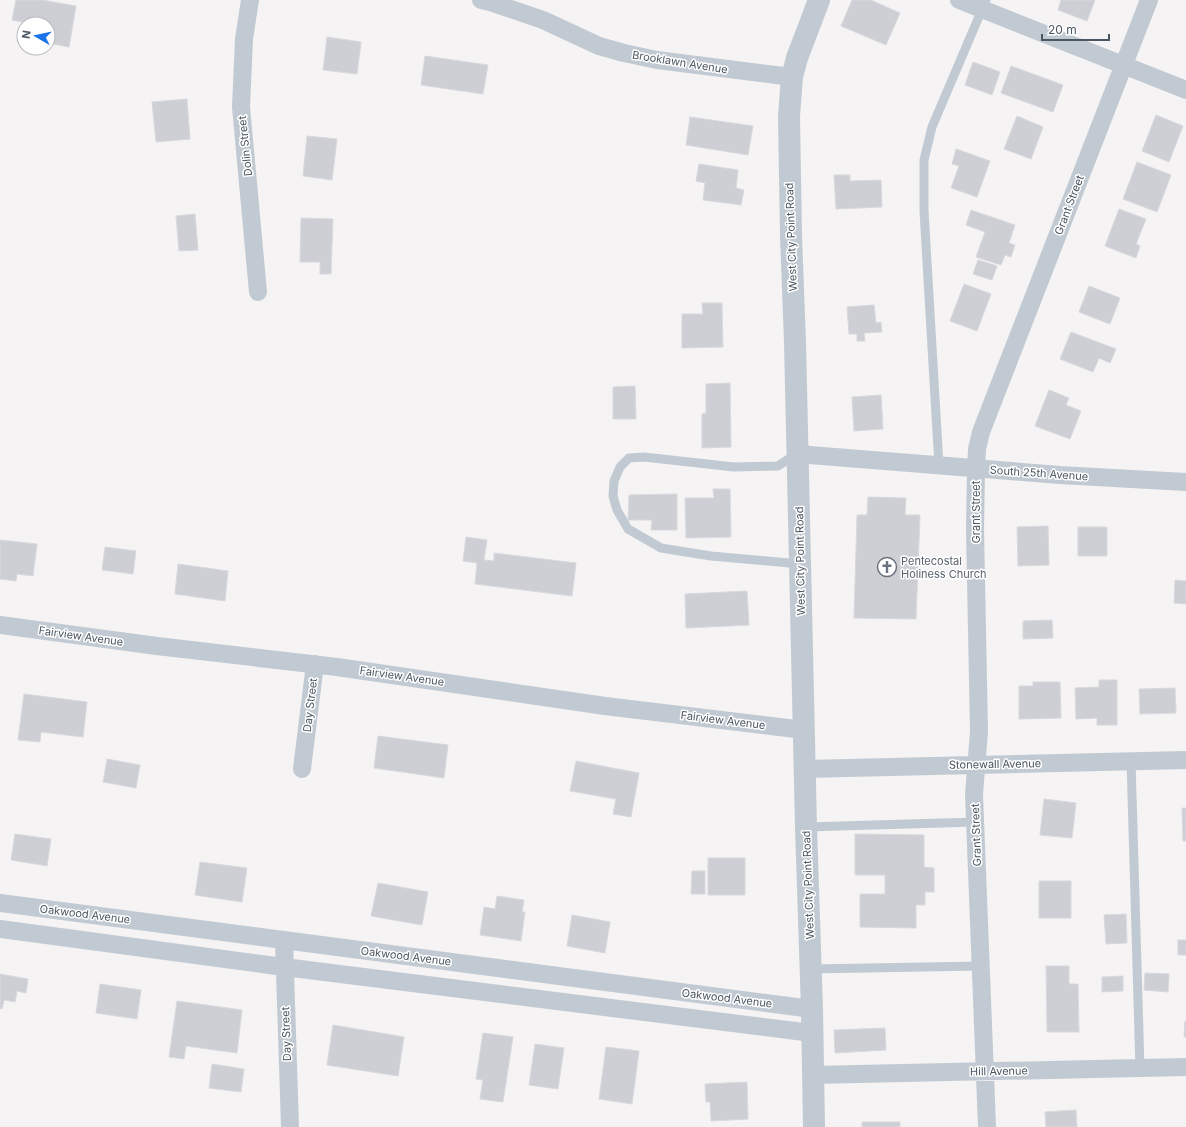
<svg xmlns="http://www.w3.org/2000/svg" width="1186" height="1127" viewBox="0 0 1186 1127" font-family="Inter,sans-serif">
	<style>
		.building { fill: #cdcfd5; stroke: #d7d9de }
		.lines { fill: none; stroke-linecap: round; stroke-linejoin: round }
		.service { stroke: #c1cad2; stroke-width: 9 }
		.minor { stroke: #c1cad2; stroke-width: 18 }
		.tertiary { stroke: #c1cad2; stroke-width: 22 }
		.labels { text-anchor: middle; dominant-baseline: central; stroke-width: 3; stroke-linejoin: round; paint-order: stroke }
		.street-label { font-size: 11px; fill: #4a5661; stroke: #fff }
		.worship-label { font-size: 11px; fill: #5b616d; stroke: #fff; text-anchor: start }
	</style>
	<rect width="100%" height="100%" fill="#f5f3f3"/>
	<!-- building -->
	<path class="building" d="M 16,0 L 42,0 L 76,6 L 69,47 L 48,43 L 48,24 L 28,24 L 28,23 L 12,20 Z
		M 852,0 L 871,0 L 900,13 L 886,45 L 841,26 Z
		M 1061,0 L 1095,0 L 1087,21 L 1058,10 Z
		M 327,37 L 361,42 L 357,74 L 323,70 Z
		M 425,56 L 488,65 L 483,94 L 421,85 Z
		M 973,62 L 1000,72 L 992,95 L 965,85 Z
		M 1011,66 L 1063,85 L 1053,112 L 1001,93 Z
		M 187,99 L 190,139 L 156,142 L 152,102 Z
		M 1156,115 L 1183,126 L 1169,162 L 1142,151 Z
		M 1017,116 L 1043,127 L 1031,159 L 1004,149 Z
		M 690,117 L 753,126 L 748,155 L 686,145 Z
		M 307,136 L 337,139 L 332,180 L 303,176 Z
		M 956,149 L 990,161 L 977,197 L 951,188 L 959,166 L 952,164 Z
		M 1137,162 L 1171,175 L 1157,212 L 1123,199 Z
		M 699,164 L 738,170 L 736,188 L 744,190 L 741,205 L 703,200 L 705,183 L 696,181 Z
		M 834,175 L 850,175 L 850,181 L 881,180 L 882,207 L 836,209 Z
		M 1119,209 L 1146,219 L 1136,244 L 1140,246 L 1136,258 L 1105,246 Z
		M 971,210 L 1015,225 L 1009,243 L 1015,245 L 1011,257 L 1005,255 L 1001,265 L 976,257 L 985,232 L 966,225 Z
		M 195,214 L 198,250 L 179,251 L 176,216 Z
		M 301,218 L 333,219 L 331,274 L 320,274 L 320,262 L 300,262 Z
		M 978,260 L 997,266 L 992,280 L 973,274 Z
		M 964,284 L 991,294 L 977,331 L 950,321 Z
		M 1089,286 L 1120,298 L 1110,324 L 1079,312 Z
		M 702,303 L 722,303 L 723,347 L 682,348 L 682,314 L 703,314 Z
		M 874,305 L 876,323 L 881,322 L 882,332 L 864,333 L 865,341 L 857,341 L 857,334 L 849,334 L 847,307 Z
		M 1071,332 L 1116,349 L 1110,363 L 1099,358 L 1093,372 L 1060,359 Z
		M 730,383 L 731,447 L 702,448 L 702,414 L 706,413 L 706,384 Z
		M 635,386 L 636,419 L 613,419 L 613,387 Z
		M 1049,390 L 1069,398 L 1066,405 L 1081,411 L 1070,439 L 1035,426 Z
		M 881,395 L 883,429 L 854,431 L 852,397 Z
		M 713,489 L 730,489 L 731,537 L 686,538 L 685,498 L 714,498 Z
		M 677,494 L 677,530 L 651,530 L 652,520 L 628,520 L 629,495 Z
		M 868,497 L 906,498 L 905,515 L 920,515 L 916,619 L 854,618 L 857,515 L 867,515 Z
		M 1048,526 L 1049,565 L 1018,566 L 1017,527 Z
		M 1078,527 L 1107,527 L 1107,556 L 1078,556 Z
		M 466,537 L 487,540 L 484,560 L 494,561 L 494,553 L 576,563 L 572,596 L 475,584 L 477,563 L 463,561 Z
		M 0,540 L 37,544 L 33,576 L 17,574 L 16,581 L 0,579 Z
		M 105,547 L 136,551 L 133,574 L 102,570 Z
		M 178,564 L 228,571 L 225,601 L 175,594 Z
		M 1175,580 L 1186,581 L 1186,604 L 1174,603 Z
		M 747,591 L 749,625 L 686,628 L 685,594 Z
		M 1052,620 L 1053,638 L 1023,639 L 1023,621 Z
		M 1099,680 L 1117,680 L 1117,725 L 1097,725 L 1097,718 L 1076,719 L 1075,688 L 1099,687 Z
		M 1033,682 L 1060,682 L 1061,718 L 1019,719 L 1019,686 L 1033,686 Z
		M 1175,688 L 1176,713 L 1140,714 L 1139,689 Z
		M 24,694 L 87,702 L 83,737 L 41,732 L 40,742 L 18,740 Z
		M 378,736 L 448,745 L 444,778 L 374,768 Z
		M 107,759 L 140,765 L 136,788 L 103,782 Z
		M 576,761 L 639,773 L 631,817 L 613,814 L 616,799 L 570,791 Z
		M 1044,799 L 1076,803 L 1072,838 L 1040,835 Z
		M 1182,808 L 1186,808 L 1186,841 L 1183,841 Z
		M 15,834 L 51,839 L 47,866 L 11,860 Z
		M 855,834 L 924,835 L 924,867 L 934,868 L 934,892 L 925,892 L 925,905 L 916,905 L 916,928 L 860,927 L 860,894 L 885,894 L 885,875 L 855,875 Z
		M 708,858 L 745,858 L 745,895 L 708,895 Z
		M 200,862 L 247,868 L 242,902 L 195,895 Z
		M 692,871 L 705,871 L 705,894 L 691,894 Z
		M 1039,881 L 1071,881 L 1071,918 L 1039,918 Z
		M 378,883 L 428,892 L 422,925 L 371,916 Z
		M 497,896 L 524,900 L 522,912 L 525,912 L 521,941 L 480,935 L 484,907 L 495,909 Z
		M 1126,914 L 1127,943 L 1106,944 L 1104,915 Z
		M 572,915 L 610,922 L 605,953 L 567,946 Z
		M 1178,940 L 1186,940 L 1186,955 L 1178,955 Z
		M 1046,966 L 1069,966 L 1069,984 L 1078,984 L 1079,1032 L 1047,1032 Z
		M 1145,973 L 1169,974 L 1168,992 L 1144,990 Z
		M 0,974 L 28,979 L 26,993 L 17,991 L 15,1002 L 4,1000 L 2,1009 L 0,1008 Z
		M 1123,976 L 1123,991 L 1102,992 L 1102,977 Z
		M 100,984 L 141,990 L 137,1019 L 96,1013 Z
		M 177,1001 L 242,1010 L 237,1053 L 186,1046 L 184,1059 L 169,1057 Z
		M 1185,1021 L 1186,1021 L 1186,1037 L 1184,1037 Z
		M 333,1025 L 404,1037 L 398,1076 L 327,1065 Z
		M 885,1028 L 886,1050 L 835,1053 L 834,1030 Z
		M 483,1033 L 513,1037 L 503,1102 L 480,1099 L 483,1080 L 476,1079 Z
		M 535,1044 L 564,1048 L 558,1089 L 529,1085 Z
		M 606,1047 L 639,1051 L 632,1104 L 599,1099 Z
		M 212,1064 L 244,1069 L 241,1092 L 209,1088 Z
		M 747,1082 L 748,1119 L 711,1121 L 710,1102 L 706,1102 L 705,1084 Z
		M 1076,1110 L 1077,1127 L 1046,1127 L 1045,1112 Z
		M 862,1122 L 900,1122 L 900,1127 L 862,1127 Z"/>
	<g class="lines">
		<!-- service -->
		<path class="service" d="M 796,454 L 778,466 L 734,467 L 644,457 L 629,458 L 620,467 L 614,481 L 613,496 L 617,510 L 628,529 L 661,548 L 711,556 L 800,564
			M 939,466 L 924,211 L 924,160 L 932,127 L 986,0
			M 1131,761 L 1140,1068
			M 806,827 L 976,822
			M 810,969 L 981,966"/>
		<!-- minor -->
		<path class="minor" d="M 250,0 L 244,39 L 241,107 L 258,292
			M 481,0 L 490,2 L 543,20 L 599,46 L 624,53 L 657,60 L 792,77
			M 959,0 L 1186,90
			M 797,454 L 1060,475 L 1186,482
			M 0,625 L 157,646 L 337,667 L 605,706 L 804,730
			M 302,769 L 315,664
			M 805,769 L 1186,760
			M 0,903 L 812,1009
			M 0,929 L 284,967 L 812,1033
			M 284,940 L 290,1127
			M 812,1075 L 1186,1067
			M 987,1127 L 974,794 L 979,732 L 975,529 L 976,469 L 977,449 L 981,432 L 1149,0"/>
		<!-- tertiary -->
		<path class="tertiary" d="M 814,1127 L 812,1009 L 806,827 L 795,342 L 791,236 L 789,116 L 792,77 L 797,58 L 819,0"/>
	</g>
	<!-- icons -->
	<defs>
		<g id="church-ring" transform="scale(1)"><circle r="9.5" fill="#fff" stroke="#6b7280" stroke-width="1.5"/><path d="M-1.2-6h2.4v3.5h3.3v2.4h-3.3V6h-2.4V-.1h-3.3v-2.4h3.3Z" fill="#6b7280"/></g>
	</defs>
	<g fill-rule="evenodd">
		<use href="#church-ring" x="887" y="567"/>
	</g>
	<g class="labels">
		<!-- street labels -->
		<g class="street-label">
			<text transform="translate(680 62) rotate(9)">Brooklawn Avenue</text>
			<text transform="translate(245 146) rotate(-96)">Dolin Street</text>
			<text transform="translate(1069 205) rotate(-69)">Grant Street</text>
			<text transform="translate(791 237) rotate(-92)">West City Point Road</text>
			<text transform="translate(1039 473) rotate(4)">South 25th Avenue</text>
			<text transform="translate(976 512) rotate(-90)">Grant Street</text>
			<text transform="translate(800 561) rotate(-91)">West City Point Road</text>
			<text transform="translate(81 636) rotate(8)">Fairview Avenue</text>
			<text transform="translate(402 676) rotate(8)">Fairview Avenue</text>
			<text transform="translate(310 705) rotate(-83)">Day Street</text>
			<text transform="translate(723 720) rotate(7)">Fairview Avenue</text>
			<text transform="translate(995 764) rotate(-1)">Stonewall Avenue</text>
			<text transform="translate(976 835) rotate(-92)">Grant Street</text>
			<text transform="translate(808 885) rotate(-92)">West City Point Road</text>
			<text transform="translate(85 914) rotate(7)">Oakwood Avenue</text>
			<text transform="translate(406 956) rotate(7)">Oakwood Avenue</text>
			<text transform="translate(727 998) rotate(7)">Oakwood Avenue</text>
			<text transform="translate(286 1034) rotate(-92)">Day Street</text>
			<text transform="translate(999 1071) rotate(-1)">Hill Avenue</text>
		</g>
		<!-- worship labels -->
		<g class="worship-label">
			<text x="901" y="561">Pentecostal<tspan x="901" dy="13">Holiness Church</tspan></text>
		</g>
	</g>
	<!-- north arrow -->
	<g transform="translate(36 36) rotate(279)"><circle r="19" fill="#ffffff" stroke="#b7bbc0"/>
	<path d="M0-3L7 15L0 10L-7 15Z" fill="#1a73e8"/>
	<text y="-6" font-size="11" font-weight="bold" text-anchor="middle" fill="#4a5661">N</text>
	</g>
	<!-- scale -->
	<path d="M1042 34v6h67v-6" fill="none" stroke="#4a5661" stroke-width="2"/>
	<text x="1048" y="34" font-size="12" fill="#4a5661" stroke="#ffffff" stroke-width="3" paint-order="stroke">20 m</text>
</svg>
